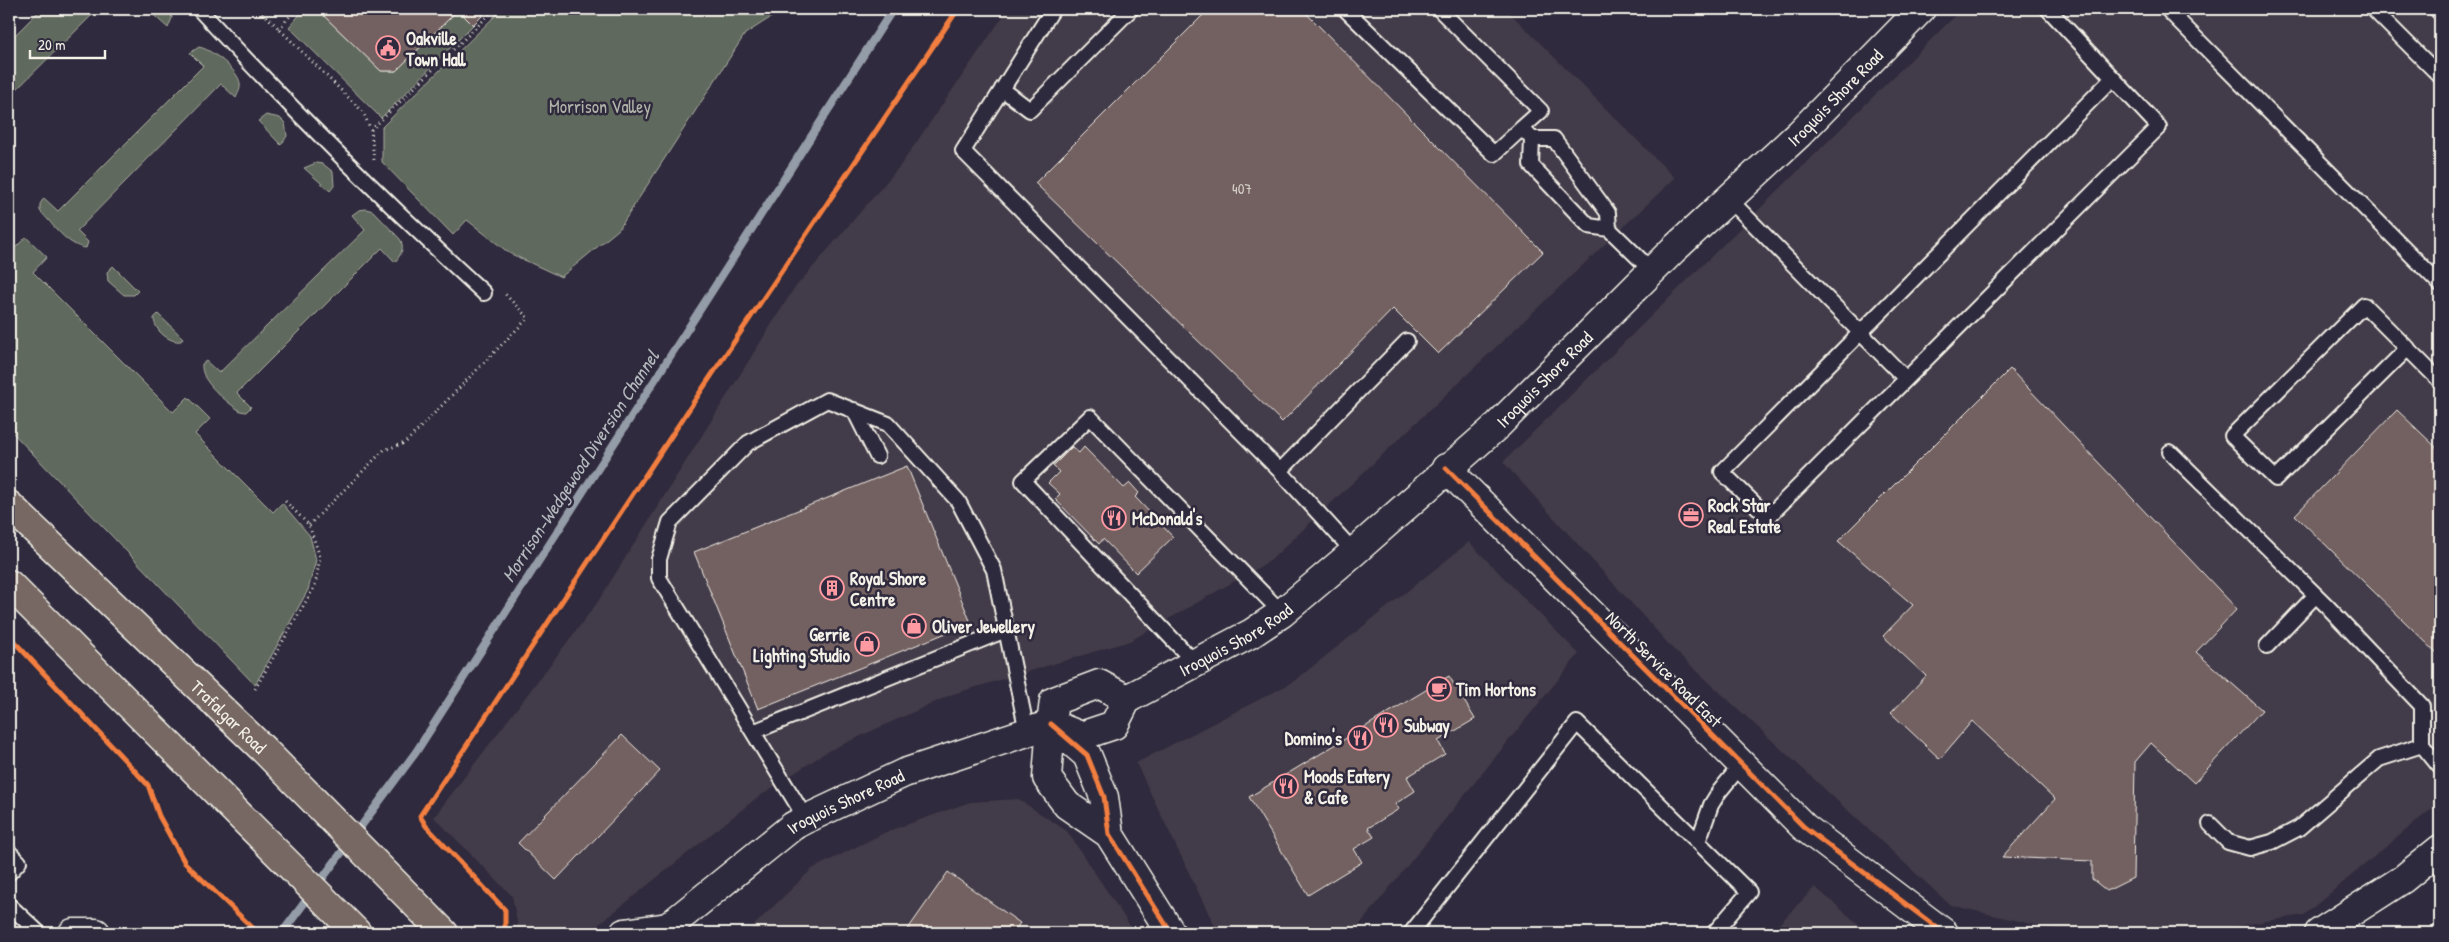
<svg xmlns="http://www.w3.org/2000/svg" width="2449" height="942" viewBox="0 0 2449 942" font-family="'Patrick Hand',sans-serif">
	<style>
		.built { fill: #433a48 }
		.green { fill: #60695d; stroke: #aaada2 }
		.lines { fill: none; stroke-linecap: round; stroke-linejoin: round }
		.stream { stroke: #949ca8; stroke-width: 8 }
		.building { fill: #736060; stroke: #f4f1e8 }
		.service-casing { stroke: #f4f1e8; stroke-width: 18 }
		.minor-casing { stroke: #f4f1e8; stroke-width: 31 }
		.tertiary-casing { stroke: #f4f1e8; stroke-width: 31 }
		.secondary-casing { stroke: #f4f1e8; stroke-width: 31 }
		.primary-casing { stroke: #f4f1e8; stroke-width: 31 }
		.path { stroke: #f4f1e8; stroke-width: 3; stroke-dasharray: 1 4; stroke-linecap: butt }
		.service { stroke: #2f2a3d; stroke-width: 14 }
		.minor { stroke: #2f2a3d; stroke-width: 28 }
		.tertiary { stroke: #2f2a3d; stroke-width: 28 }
		.secondary { stroke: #2f2a3d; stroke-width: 28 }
		.primary { stroke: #776864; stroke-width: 28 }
		.cycleway-casing { stroke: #2f2a3d; stroke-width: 8 }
		.cycleway { stroke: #f27e40; stroke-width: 5 }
		.labels { text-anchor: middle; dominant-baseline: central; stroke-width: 5; stroke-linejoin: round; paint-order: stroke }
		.number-label { font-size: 15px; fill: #d4cdc6 }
		.poi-label { font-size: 18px; font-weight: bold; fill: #f4f1e8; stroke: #2f2a3d; text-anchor: start }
		.street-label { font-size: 18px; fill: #f4f1e8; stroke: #2f2a3d }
		.park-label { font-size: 18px; fill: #b1b4a9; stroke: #2f2a3d }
		.water-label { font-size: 19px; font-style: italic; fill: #b4b9be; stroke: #2f2a3d }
	</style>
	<rect width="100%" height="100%" fill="#2f2a3d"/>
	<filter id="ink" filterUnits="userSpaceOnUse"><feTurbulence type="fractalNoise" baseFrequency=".02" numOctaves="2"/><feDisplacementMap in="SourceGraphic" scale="10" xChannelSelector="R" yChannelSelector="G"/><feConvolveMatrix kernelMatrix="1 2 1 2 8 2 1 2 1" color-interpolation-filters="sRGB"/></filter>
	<g filter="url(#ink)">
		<!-- built -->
		<path class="built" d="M 1008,9 L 1506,9 L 1675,178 L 1270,561 L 1130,641 L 953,694 L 828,751 L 754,800 L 588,933 L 519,933 L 512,896 L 434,817 L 597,603 L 793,290 L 900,166 Z
			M 1962,9 L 2440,9 L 2440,802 L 2304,915 L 2194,933 L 2070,933 L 1950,905 L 1673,649 L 1503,462 Z
			M 1469,542 L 1579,654 L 1353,933 L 1218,933 L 1136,763 L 1293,682 Z
			M 1018,799 L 1067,831 L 1135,933 L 746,933 L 812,869 L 886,832 L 970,802 Z
			M 1815,887 L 1869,933 L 1770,933 Z"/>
		<!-- green -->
		<path class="green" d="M 41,9 L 98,9 L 9,97 L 9,41 Z
			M 147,9 L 170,9 L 172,18 L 168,28 Z
			M 302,9 L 324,9 L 324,16 L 381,71 L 396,71 L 458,10 L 473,25 L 381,118 L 289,27 L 302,12 Z
			M 502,9 L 784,9 L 745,34 L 619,229 L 561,277 L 509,253 L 467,220 L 453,235 L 382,162 L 382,127 Z
			M 199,47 C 211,49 238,70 240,83 C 241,89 238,93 236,98 L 221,84 L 77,231 L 88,242 L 86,248 C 67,246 53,224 40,211 L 40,204 L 44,198 L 58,211 L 203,66 L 190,53 Z
			M 266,115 L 280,118 L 285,123 L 287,136 L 281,145 L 258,121 Z
			M 316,163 L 323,164 L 333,172 L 334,186 L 330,191 L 304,168 Z
			M 366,209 L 373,211 L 400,239 C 405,247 401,255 395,262 L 382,248 L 237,393 L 251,407 L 246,412 L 240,411 C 226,401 200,382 202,364 L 206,361 L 219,373 L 365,230 L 352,215 L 359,210 Z
			M 26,237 L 47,257 L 33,272 L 173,412 L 188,397 L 210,419 L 195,434 L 273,512 L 282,503 L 310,536 L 316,560 L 308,590 L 255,685 L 9,429 L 9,250 L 11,252 Z
			M 113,266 L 138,291 L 134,295 L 124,295 L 108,281 L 107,272 Z
			M 158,314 L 183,338 L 181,341 C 169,343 154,330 154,318 Z"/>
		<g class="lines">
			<!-- stream -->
			<path class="stream" d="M 282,933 L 416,752 L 893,9"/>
		</g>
		<!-- building -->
		<path class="building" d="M 324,9 L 480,9 L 484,14 L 473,25 L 458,10 L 396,71 L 381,71 L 324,16 Z
			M 1209,9 L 1302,9 L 1543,252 L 1438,354 L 1393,309 L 1282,422 L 1035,183 Z
			M 2010,369 L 2237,609 L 2196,652 L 2262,710 L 2194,783 L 2151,743 L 2135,762 L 2133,878 L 2107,891 L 2092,879 L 2092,861 L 2002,857 L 2055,799 L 1972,721 L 1940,759 L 1891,713 L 1926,676 L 1883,636 L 1913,605 L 1838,541 Z
			M 2397,410 L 2440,451 L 2440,656 L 2295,515 Z
			M 1072,447 L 1079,453 L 1084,447 L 1124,488 L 1130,483 L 1139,493 L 1135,497 L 1173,537 L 1136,573 L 1103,539 L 1099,544 L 1055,499 L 1060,494 L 1048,483 L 1059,472 L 1053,466 Z
			M 907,466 L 971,623 L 758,709 L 694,552 Z
			M 1449,676 L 1475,719 L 1438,741 L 1445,754 L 1407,777 L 1415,791 L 1395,804 L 1399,809 L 1368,828 L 1374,837 L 1354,849 L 1362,862 L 1308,895 L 1249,797 Z
			M 622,735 L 660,771 L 556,880 L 518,843 Z
			M 948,872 L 1020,923 L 1013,933 L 915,933 L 908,929 Z"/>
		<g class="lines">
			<!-- service casing -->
			<g class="service-casing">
				<path id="service" d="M 199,9 C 290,108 385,202 484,293
					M 1053,9 L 963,151 L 1280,471 L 1354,552
					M 1345,9 L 1494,154 L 1522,128
					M 1439,9 L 1541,111 L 1522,128 L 1532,139 L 1531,165 L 1589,226 L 1609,229 L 1652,271
					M 2048,9 L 2159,127 L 1768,517 L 1722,472 L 2113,78
					M 2167,9 L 2440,284
					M 2373,9 L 2440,76
					M 2436,9 L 2440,13
					M 1002,89 L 1030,110 L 1131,9
					M 1532,139 L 1554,139 L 1608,213 L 1609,229
					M 1729,199 L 1906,379
					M 2408,348 L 2276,479 L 2232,436 L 2364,305 L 2440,381
					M 854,410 L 877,456
					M 2170,452 L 2327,606 L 2422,706 L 2422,745 L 2440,767
					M 1280,471 L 1407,341
					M 2267,646 L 2316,595
					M 1195,663 L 1023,481 L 1090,417 L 1282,613
					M 753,732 L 1006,630
					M 806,819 L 659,578 L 659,559 L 670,522 L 748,443 L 827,400 L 888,424 L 958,501 L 994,570 L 1027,732
					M 2210,824 L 2228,842 L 2250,848 L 2272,842 L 2299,828 L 2379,759 L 2422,745
					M 1698,842 L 1711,805 L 1719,792 L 1741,765
					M 9,852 L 19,862 L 9,873
					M 9,905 L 39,933
					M 1411,933 L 1577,723 L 1749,892 L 1714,933"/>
			</g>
			<!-- minor casing -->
			<g class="minor-casing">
				<path id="minor" d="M 1051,724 L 1047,778 L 1067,805 L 1109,834
					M 1052,725 L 1087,755 L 1104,797 L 1109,834 L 1171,933
					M 73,933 L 96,933"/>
			</g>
			<!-- tertiary casing -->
			<g class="tertiary-casing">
				<path id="tertiary" d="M 1446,468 L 1804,827 L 1944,933
					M 2319,933 L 2403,879 L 2440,849"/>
			</g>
			<!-- secondary casing -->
			<g class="secondary-casing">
				<g id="secondary">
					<path d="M 1051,724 L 1054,701 L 1099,684 L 1127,699"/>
					<path d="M 624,933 L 668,927"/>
					<path id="s1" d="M 666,933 L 668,927 L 793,826 L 806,819 L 904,773 L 1051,724 L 1081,736 L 1114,725 L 1127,699 L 1252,633 L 1282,613 L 1354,552 L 1498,425 L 1673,250 L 1799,134 L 1921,9"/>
				</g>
			</g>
			<!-- primary casing -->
			<g class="primary-casing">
				<g id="primary">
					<path id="s2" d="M 9,505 L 264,750 L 444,933"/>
					<path d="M 9,584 L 357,933"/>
				</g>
			</g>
			<!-- path -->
			<path class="path" d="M 259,9 L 363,112 L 371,130 L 374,160
				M 279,29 L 296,9
				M 371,130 L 495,9
				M 309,525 L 384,450 L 405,443 L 528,318 L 504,293
				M 255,689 L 315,586 L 320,557 L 309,525 L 285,501"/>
			<!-- service -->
			<use href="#service" class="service"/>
			<!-- minor -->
			<use href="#minor" class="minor"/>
			<!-- tertiary -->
			<use href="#tertiary" class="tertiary"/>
			<!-- secondary -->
			<use href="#secondary" class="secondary"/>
			<!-- primary -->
			<use href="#primary" class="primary"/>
			<!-- cycleway casing -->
			<g class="cycleway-casing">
				<path id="cycleway" d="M 1446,468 L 1804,827 L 1944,933
					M 9,636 L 148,785 L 159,816 L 185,863 L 258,933
					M 1051,724 L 1087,755 L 1104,797 L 1109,834 L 1171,933
					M 505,933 L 505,910 L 426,826 L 420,816 L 701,391 L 958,9"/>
			</g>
			<!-- cycleway -->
			<use href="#cycleway" class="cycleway"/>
		</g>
	</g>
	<!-- icons -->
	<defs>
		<g id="civic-ring" transform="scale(1.25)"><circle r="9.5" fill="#2f2a3d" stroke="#ff9aa2" stroke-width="1.5"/><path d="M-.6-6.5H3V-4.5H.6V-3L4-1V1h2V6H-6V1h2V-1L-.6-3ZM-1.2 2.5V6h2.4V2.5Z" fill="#ff9aa2"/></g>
		<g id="office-ring" transform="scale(1.25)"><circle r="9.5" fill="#2f2a3d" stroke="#ff9aa2" stroke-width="1.5"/><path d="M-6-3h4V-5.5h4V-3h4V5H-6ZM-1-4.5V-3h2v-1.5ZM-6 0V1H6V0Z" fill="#ff9aa2"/></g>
		<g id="restaurant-ring" transform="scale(1.25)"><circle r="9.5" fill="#2f2a3d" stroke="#ff9aa2" stroke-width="1.5"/><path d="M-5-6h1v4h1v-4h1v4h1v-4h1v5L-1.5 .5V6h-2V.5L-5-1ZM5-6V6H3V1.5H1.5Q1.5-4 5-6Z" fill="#ff9aa2"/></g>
		<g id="building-ring" transform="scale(1.25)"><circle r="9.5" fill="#2f2a3d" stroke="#ff9aa2" stroke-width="1.5"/><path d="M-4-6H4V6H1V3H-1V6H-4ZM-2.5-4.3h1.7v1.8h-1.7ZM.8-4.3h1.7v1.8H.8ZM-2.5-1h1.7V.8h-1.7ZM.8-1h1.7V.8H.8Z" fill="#ff9aa2"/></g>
		<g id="shop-ring" transform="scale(1.25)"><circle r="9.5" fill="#2f2a3d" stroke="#ff9aa2" stroke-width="1.5"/><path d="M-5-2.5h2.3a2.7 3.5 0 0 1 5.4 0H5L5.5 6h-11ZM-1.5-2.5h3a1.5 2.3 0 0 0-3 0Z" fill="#ff9aa2"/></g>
		<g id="cafe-ring" transform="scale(1.25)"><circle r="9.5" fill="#2f2a3d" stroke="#ff9aa2" stroke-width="1.5"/><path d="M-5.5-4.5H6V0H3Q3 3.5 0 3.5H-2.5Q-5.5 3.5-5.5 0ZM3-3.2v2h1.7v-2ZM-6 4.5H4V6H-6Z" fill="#ff9aa2"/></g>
	</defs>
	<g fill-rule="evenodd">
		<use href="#civic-ring" x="388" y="48"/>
		<use href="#office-ring" x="1691" y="515"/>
		<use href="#restaurant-ring" x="1114" y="518"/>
		<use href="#building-ring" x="832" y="588"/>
		<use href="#shop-ring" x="914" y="626"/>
		<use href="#shop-ring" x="867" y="644"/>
		<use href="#cafe-ring" x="1439" y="689"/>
		<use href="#restaurant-ring" x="1386" y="725"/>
		<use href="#restaurant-ring" x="1360" y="738"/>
		<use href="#restaurant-ring" x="1286" y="786"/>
	</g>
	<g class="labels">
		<!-- number labels -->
		<g class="number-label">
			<text x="1242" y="188">407</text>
		</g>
		<!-- poi labels -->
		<g class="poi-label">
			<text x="406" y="38">Oakville<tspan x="406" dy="21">Town Hall</tspan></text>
			<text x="1708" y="505">Rock Star<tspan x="1708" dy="21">Real Estate</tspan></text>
			<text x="1132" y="518">McDonald's</text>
			<text x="850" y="578">Royal Shore<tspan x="850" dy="21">Centre</tspan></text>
			<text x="932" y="626">Oliver Jewellery</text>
			<text x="850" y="634" text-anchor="end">Gerrie<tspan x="850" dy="21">Lighting Studio</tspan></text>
			<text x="1456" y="689">Tim Hortons</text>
			<text x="1404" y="725">Subway</text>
			<text x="1342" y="738" text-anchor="end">Domino's</text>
			<text x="1304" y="776">Moods Eatery<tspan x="1304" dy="21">&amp; Cafe</tspan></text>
		</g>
		<!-- street labels -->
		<g class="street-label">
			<text stroke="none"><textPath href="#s1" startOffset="1475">Iroquois Shore Road</textPath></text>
			<text stroke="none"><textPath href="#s1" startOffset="1070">Iroquois Shore Road</textPath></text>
			<text stroke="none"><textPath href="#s1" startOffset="665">Iroquois Shore Road</textPath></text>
			<text transform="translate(1664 669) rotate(45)">North Service Road East</text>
			<text stroke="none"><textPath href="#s2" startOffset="305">Trafalgar Road</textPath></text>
			<text stroke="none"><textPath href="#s1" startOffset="225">Iroquois Shore Road</textPath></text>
		</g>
		<!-- park labels -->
		<g class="park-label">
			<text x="600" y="106">Morrison Valley</text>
		</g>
		<!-- water labels -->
		<g class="water-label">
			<text transform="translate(580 466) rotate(-57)">Morrison-Wedgewood Diversion Channel</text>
		</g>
	</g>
	<!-- margin -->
	<rect width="2449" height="942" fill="none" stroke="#2f2a3d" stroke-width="30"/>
	<rect x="15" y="15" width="2419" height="912" fill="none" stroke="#f4f1e8" stroke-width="2" filter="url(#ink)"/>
	<!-- scale -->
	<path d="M30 50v8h75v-8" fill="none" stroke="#f4f1e8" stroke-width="2.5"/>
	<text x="38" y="50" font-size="15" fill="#f4f1e8" stroke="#2f2a3d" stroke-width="4" paint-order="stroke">20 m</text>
</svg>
